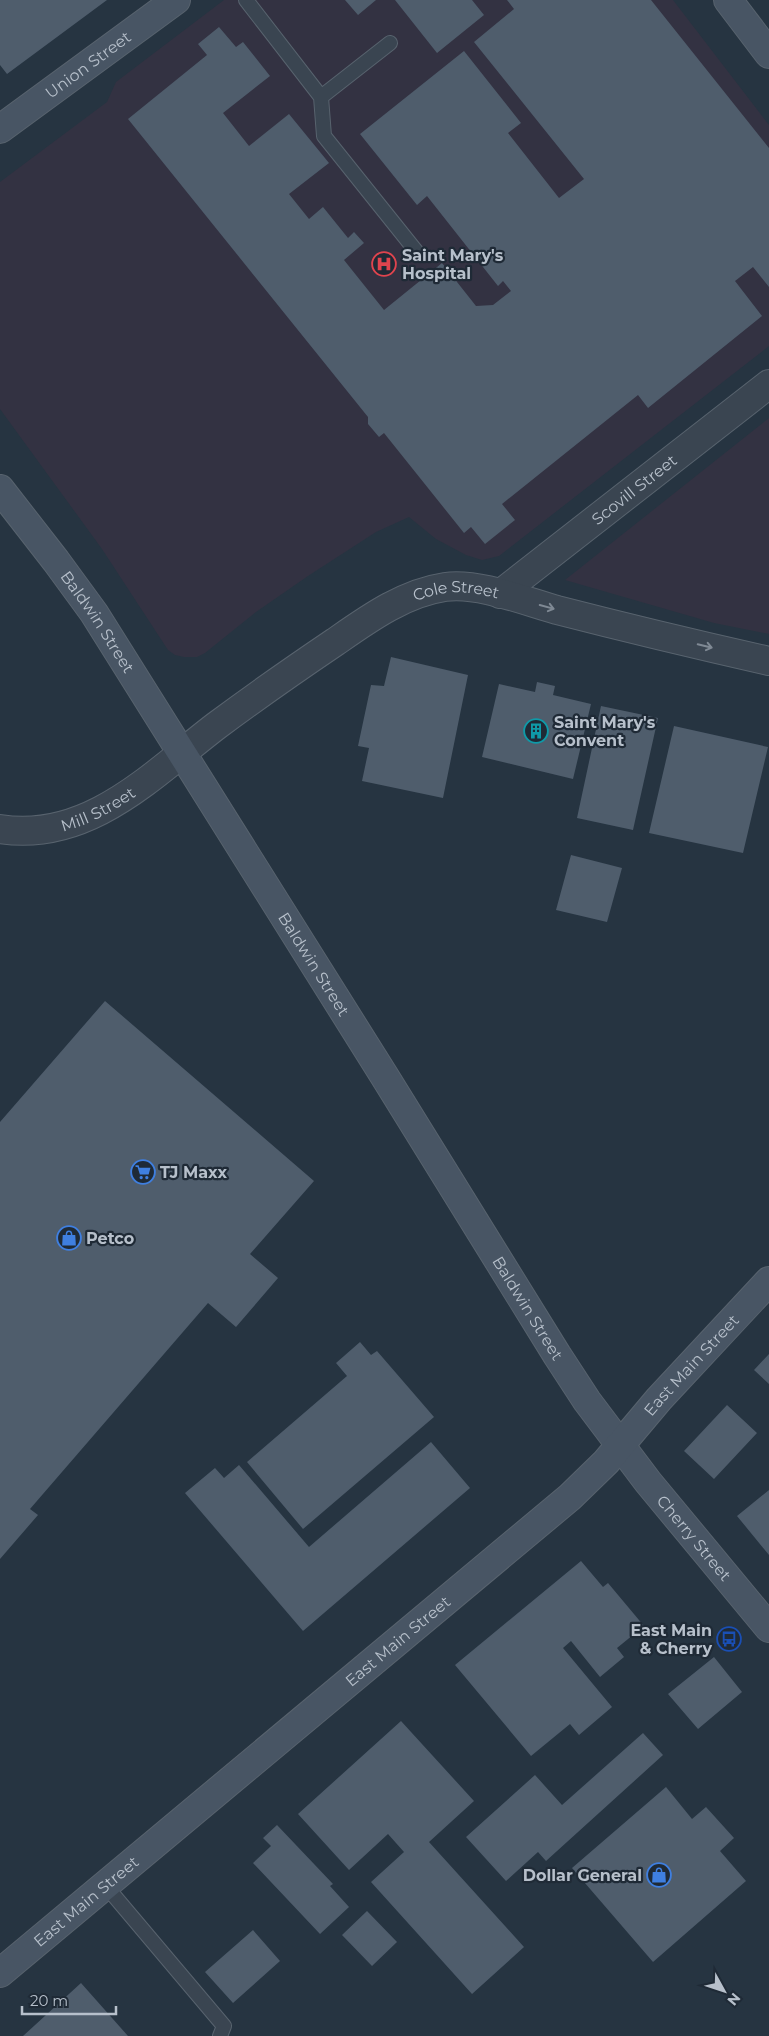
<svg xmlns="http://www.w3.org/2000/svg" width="769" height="2036" viewBox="0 0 769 2036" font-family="Montserrat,sans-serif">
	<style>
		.medical { fill: #333242 }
		.building { fill: #4f5d6c }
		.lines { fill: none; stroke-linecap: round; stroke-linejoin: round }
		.service-casing { stroke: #58636e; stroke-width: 16 }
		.minor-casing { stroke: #58636e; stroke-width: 30 }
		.secondary-casing { stroke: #58636e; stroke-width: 30 }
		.service { stroke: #3a4551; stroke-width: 14 }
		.minor { stroke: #3a4551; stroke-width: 28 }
		.secondary { stroke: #485564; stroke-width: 28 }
		.oneway { stroke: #7f8994 }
		.labels { text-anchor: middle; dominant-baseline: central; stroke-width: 4.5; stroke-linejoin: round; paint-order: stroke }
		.street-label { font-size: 16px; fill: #b7c0cb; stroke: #1f2a36 }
		.poi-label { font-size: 16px; font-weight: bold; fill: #b7c0cb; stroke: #1f2a36; text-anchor: start }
	</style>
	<rect width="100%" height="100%" fill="#263441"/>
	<!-- medical -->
	<path class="medical" d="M 224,0 L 673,0 L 769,125 L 769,346 L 499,556 L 482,560 L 466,555 L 436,539 L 409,517 L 376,532 L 308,576 L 256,612 L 205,653 L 197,657 L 184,657 L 175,655 L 168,650 L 102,549 L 0,409 L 0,182 L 107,102 L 116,82 Z
		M 769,418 L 769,634 L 714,623 L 565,580 Z"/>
	<!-- building -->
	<path class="building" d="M 0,0 L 107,0 L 7,74 L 0,65 Z
		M 345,0 L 376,0 L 358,15 Z
		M 395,0 L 472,0 L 484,15 L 437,53 Z
		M 507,0 L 651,0 L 769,148 L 769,287 L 753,267 L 735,281 L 762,316 L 648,408 L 638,395 L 502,504 L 515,520 L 485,544 L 471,527 L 464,533 L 384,433 L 379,437 L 368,424 L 368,417 L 128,119 L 207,55 L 198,44 L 219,27 L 236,47 L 243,42 L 270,76 L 223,113 L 249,146 L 289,114 L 329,163 L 289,194 L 309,219 L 323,207 L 348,238 L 354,232 L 364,243 L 344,260 L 384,310 L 442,263 L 476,306 L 493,305 L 511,291 L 503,281 L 498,286 L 427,196 L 417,205 L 360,134 L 464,51 L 521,123 L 508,133 L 559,198 L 584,179 L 474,42 L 514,9 Z
		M 391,657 L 468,675 L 443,798 L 362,781 L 369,748 L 358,746 L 371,685 L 384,686 Z
		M 537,682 L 555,686 L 553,695 L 591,704 L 573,779 L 482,757 L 499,684 L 535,692 Z
		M 601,706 L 658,718 L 633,830 L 577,818 Z
		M 674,726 L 768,747 L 743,853 L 649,833 Z
		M 571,855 L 622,868 L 607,922 L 556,910 Z
		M 105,1001 L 314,1181 L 250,1254 L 278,1278 L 236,1327 L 208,1303 L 30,1509 L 38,1515 L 0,1559 L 0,1122 Z
		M 360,1342 L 371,1355 L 377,1351 L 434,1417 L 303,1529 L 247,1462 L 347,1376 L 336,1363 Z
		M 769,1354 L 769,1384 L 754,1370 Z
		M 727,1405 L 757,1433 L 714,1479 L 684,1451 Z
		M 431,1442 L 470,1488 L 303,1631 L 185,1493 L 215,1468 L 224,1478 L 239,1465 L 309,1547 Z
		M 769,1490 L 769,1555 L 737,1516 Z
		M 581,1561 L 603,1587 L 608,1583 L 644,1626 L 617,1648 L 624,1657 L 600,1677 L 571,1641 L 563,1648 L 612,1707 L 579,1735 L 570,1724 L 531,1756 L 455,1665 Z
		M 714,1657 L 742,1692 L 698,1729 L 668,1694 Z
		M 401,1721 L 474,1801 L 429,1842 L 524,1947 L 472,1994 L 371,1882 L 404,1852 L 388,1834 L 349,1870 L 298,1814 Z
		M 643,1733 L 663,1755 L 546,1861 L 538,1852 L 506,1881 L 466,1837 L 535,1775 L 562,1805 Z
		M 666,1787 L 692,1819 L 706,1807 L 734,1838 L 720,1851 L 746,1881 L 653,1962 L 572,1868 Z
		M 277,1825 L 333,1884 L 330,1886 L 349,1907 L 320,1934 L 253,1863 L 271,1846 L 263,1838 Z
		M 367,1911 L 397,1942 L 372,1966 L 342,1935 Z
		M 253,1930 L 280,1961 L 233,2003 L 205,1972 Z
		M 81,1983 L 128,2036 L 23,2036 Z"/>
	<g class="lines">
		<!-- service casing -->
		<g class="service-casing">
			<path id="service" d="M 246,0 L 321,97 L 390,43
				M 321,97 L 324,136 L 416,251
				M 105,1885 L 224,2026 L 220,2036"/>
		</g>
		<!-- minor casing -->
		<g class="minor-casing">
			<g id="minor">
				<path id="s1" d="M 500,594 L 769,384"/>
				<path id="s2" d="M 0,829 C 88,843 152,775 216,726 C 255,697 295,669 335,642 C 368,619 404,593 445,587 C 477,582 525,601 557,610 C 627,628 698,645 769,661"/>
			</g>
		</g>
		<!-- secondary casing -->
		<g class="secondary-casing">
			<g id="secondary">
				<path d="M 728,0 L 769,54"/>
				<path id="s3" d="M 0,129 L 176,0"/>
				<path id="s4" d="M 0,489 L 56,561 L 94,613 L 385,1077 L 557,1355 L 587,1401 L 648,1482 L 769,1628"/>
				<path id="s5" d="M 0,1973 L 570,1497 L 606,1462 L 659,1399 L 769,1281"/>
			</g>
		</g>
		<!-- service -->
		<use href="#service" class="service"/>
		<!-- minor -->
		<use href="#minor" class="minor"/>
		<!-- secondary -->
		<use href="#secondary" class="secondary"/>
	</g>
	<!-- one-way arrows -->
	<defs><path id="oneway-shaft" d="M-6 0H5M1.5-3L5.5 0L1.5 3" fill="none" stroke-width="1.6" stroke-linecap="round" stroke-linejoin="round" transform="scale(1.25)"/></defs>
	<g class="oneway">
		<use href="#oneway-shaft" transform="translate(547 607) rotate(15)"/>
		<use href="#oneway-shaft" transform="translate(705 646) rotate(14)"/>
	</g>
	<!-- icons -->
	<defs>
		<g id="hospital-ring" transform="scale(1.25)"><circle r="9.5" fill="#1f2a36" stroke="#e0444e" stroke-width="1.5"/><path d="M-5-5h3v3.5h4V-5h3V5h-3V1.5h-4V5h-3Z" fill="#e0444e"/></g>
		<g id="building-ring" transform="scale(1.25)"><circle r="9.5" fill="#1f2a36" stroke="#0f9aa8" stroke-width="1.5"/><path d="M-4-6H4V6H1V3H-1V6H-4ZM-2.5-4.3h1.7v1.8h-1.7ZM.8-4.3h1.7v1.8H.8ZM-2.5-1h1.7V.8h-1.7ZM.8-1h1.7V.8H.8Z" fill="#0f9aa8"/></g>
		<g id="supermarket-ring" transform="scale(1.25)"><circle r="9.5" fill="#1f2a36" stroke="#3f7fe0" stroke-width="1.5"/><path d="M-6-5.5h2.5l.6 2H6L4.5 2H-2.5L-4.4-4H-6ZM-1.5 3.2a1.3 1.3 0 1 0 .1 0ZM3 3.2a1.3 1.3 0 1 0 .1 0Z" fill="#3f7fe0"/></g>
		<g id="shop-ring" transform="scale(1.25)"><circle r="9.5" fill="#1f2a36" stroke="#3f7fe0" stroke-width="1.5"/><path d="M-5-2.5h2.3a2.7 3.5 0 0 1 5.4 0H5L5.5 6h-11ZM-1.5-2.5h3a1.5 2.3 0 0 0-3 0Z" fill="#3f7fe0"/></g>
		<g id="bus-ring" transform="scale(1.25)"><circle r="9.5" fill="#1f2a36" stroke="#1a4fb4" stroke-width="1.5"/><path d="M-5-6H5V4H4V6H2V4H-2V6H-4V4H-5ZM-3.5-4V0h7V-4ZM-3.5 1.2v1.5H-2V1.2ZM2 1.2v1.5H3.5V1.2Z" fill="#1a4fb4"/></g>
	</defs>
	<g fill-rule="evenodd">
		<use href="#hospital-ring" x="384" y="264"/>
		<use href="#building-ring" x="536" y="731"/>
		<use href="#supermarket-ring" x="143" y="1172"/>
		<use href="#shop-ring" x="69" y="1238"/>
		<use href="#bus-ring" x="729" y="1639"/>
		<use href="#shop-ring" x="659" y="1875"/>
	</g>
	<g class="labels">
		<!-- street labels -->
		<g class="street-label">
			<text stroke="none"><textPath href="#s3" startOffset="109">Union Street</textPath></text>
			<text stroke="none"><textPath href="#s1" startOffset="170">Scovill Street</textPath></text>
			<text stroke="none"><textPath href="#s2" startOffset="528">Cole Street</textPath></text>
			<text stroke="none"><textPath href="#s4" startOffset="165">Baldwin Street</textPath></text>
			<text stroke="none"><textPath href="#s2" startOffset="102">Mill Street</textPath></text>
			<text stroke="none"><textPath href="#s4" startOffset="570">Baldwin Street</textPath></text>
			<text stroke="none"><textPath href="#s4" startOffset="975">Baldwin Street</textPath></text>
			<text stroke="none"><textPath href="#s5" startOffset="922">East Main Street</textPath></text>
			<text stroke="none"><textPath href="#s4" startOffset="1259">Cherry Street</textPath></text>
			<text stroke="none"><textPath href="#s5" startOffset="518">East Main Street</textPath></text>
			<text stroke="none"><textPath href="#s5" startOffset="112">East Main Street</textPath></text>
		</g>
		<!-- poi labels -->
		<g class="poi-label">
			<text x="402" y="255">Saint Mary's<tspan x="402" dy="18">Hospital</tspan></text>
			<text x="554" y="722">Saint Mary's<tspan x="554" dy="18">Convent</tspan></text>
			<text x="160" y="1172">TJ Maxx</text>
			<text x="86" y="1238">Petco</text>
			<text x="712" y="1630" text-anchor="end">East Main<tspan x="712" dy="18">&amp; Cherry</tspan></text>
			<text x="642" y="1875" text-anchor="end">Dollar General</text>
		</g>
	</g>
	<!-- north arrow -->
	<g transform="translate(724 1991) rotate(130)" stroke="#1f2a36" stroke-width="4" paint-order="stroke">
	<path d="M0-4L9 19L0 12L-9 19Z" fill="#b7c0cb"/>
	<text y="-8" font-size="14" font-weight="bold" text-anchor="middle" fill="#b7c0cb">N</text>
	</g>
	<!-- scale -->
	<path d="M22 2006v8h94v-8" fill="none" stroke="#b7c0cb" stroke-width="2.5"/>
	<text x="30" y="2006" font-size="15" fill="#b7c0cb" stroke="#1f2a36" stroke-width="4" paint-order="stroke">20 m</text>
</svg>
